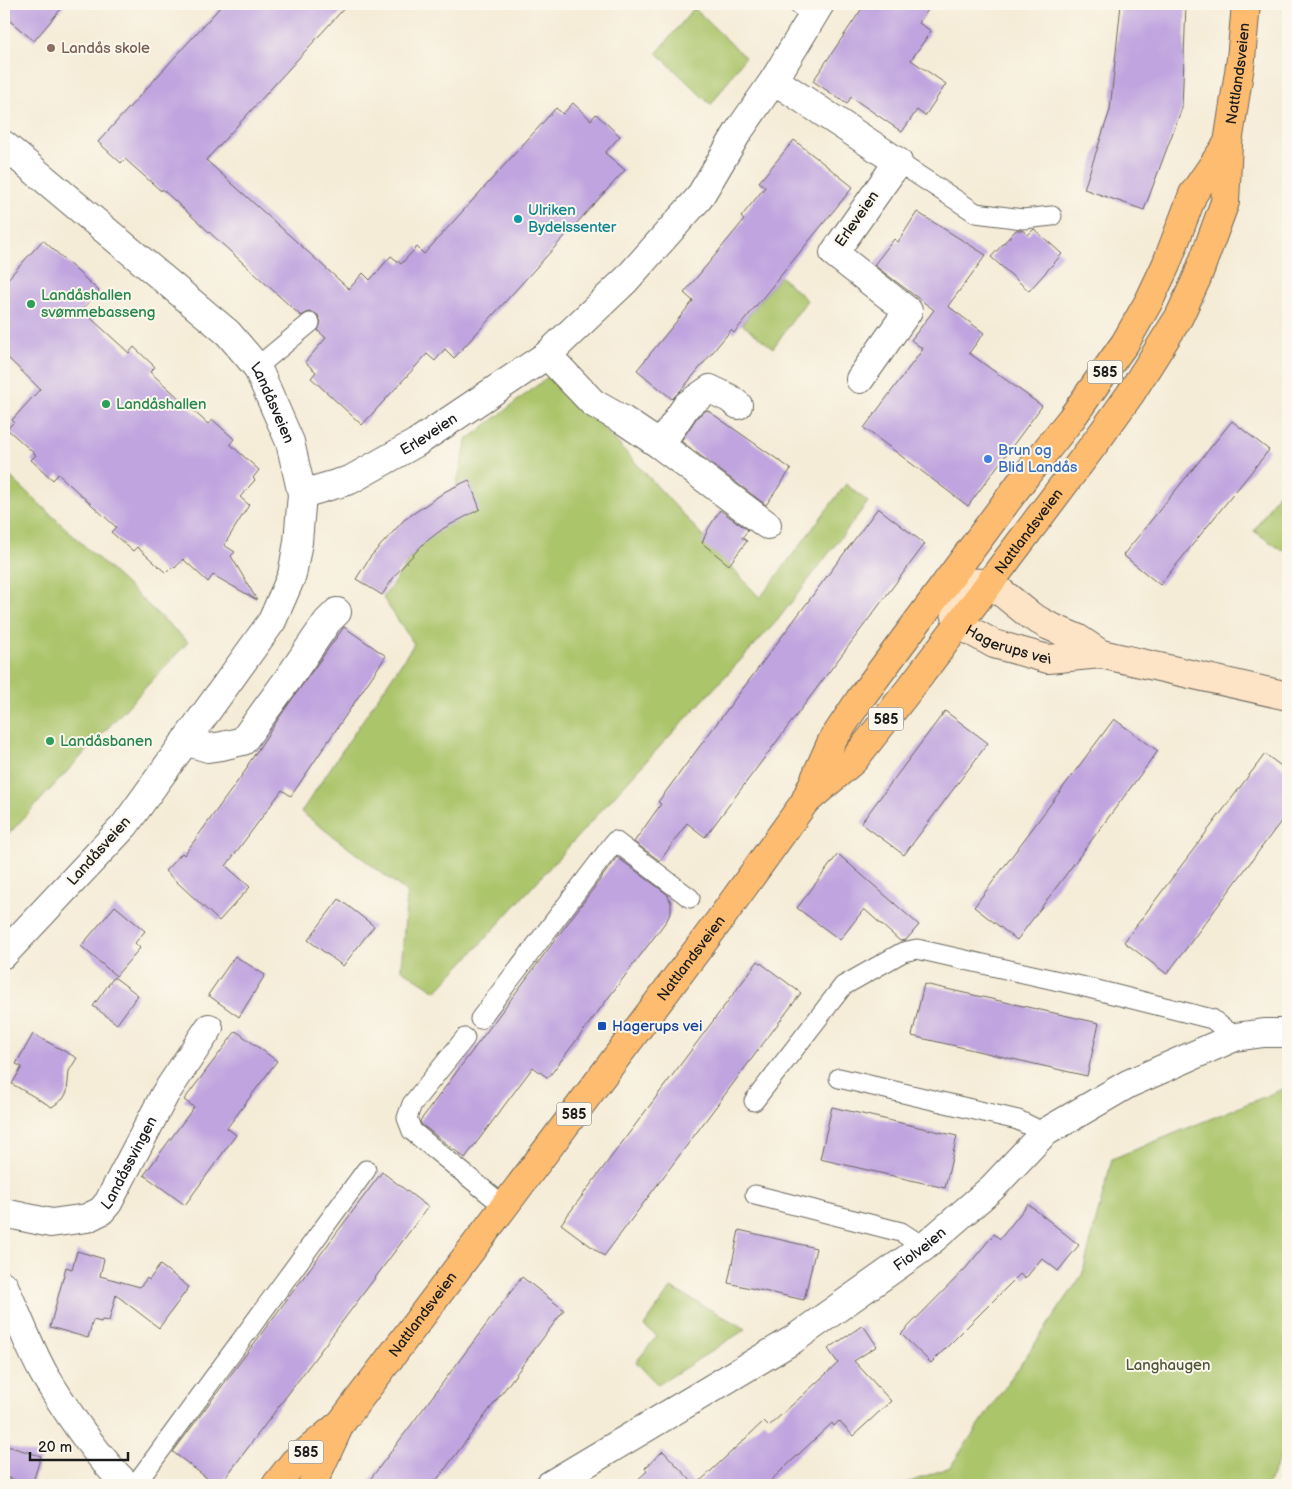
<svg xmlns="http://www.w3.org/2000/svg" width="1292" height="1489" viewBox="0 0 1292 1489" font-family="'Balsamiq Sans',sans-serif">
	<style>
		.green { fill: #abc56b; stroke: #647044 }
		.building { fill: #c0a4df }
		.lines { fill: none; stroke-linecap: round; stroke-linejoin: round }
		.service-casing { stroke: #68655d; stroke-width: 21 }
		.minor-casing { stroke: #68655d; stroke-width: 30 }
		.tertiary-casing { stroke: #68655d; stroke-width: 30 }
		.secondary-casing { stroke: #68655d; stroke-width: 30 }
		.primary-casing { stroke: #68655d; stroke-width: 30 }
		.service { stroke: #fff; stroke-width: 19 }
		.minor { stroke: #fff; stroke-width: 28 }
		.tertiary { stroke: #fff; stroke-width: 28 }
		.secondary { stroke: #fee4c6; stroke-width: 28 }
		.primary { stroke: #fdbc70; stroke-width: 28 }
		.education-dot { fill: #8d6e63; stroke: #fbf7ec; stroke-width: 2 }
		.culture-dot { fill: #0f9aa8; stroke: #fbf7ec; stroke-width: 2 }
		.leisure-dot { fill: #2e9e5b; stroke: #fbf7ec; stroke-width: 2 }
		.shop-dot { fill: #3f7fe0; stroke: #fbf7ec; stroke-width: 2 }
		.transit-dot { fill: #1a4fb4; stroke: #fbf7ec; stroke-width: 2 }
		.labels { text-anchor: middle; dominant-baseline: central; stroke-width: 4; stroke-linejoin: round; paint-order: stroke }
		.shield { fill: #fbf7ec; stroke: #5f5e5a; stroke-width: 1 }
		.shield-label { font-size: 14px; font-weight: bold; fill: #1c1c1c }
		.education-label { font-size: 15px; fill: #785e54; stroke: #fbf7ec; text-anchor: start }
		.street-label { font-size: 15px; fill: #1c1c1c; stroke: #fbf7ec }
		.culture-label { font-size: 15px; fill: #0d838f; stroke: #fbf7ec; text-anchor: start }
		.leisure-label { font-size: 15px; fill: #27864d; stroke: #fbf7ec; text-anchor: start }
		.shop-label { font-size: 15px; fill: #366cbe; stroke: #fbf7ec; text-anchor: start }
		.transit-label { font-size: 15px; fill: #164399; stroke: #fbf7ec; text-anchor: start }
		.park-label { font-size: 15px; fill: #4e5738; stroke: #fbf7ec }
	</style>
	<rect width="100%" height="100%" fill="#fbf7ec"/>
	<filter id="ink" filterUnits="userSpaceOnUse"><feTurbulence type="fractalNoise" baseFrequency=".02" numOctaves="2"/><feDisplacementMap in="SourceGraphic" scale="10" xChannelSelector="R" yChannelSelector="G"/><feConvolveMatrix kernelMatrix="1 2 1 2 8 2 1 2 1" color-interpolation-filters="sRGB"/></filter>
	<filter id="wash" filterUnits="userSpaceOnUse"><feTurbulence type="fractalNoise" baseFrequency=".0096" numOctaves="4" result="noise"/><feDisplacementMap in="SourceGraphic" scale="20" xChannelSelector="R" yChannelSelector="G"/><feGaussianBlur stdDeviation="1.12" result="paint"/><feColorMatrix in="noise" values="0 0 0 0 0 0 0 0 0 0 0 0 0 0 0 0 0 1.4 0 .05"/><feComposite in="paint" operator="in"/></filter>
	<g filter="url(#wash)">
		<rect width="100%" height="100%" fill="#f5ecd7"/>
		<!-- green -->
		<path class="green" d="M 694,8 L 745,57 L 711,105 L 657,53 Z
			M 780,276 L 807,300 L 773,348 L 742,324 Z
			M 553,373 L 760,598 L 846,484 L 868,502 L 777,621 L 637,771 L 475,950 L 436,991 L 401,969 L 407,892 L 301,812 L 414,644 L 383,598 L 454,496 L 467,440 Z
			M 4,471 L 188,642 L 4,839 Z
			M 1279,492 L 1288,500 L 1288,543 L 1283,551 L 1254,531 Z
			M 1288,1087 L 1288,1442 L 1267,1485 L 902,1485 L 950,1467 L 1082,1275 L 1112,1159 Z
			M 671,1288 L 746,1329 L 658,1385 L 636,1362 L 657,1336 L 644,1326 Z"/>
		<g id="blocks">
			<!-- building -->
			<path class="building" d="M 4,4 L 65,4 L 34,41 L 4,16 Z
				M 223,4 L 348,4 L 206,160 L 349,289 L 363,273 L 370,280 L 391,256 L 401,264 L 417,247 L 424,254 L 556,108 L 563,114 L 573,103 L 591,120 L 596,114 L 620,136 L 605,153 L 625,170 L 454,358 L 445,349 L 435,361 L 427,354 L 362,425 L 311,378 L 316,372 L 305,362 L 326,338 L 318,331 L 321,322 L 318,315 L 314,313 L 309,312 L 301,316 L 162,189 L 161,191 L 125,159 L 121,163 L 98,142 Z
				M 865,4 L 932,4 L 919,23 L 931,31 L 911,60 L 946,84 L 925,116 L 917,110 L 902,132 L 851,97 L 847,104 L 813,81 Z
				M 1121,4 L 1186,4 L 1182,108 L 1144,210 L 1084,189 L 1110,110 Z
				M 794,140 L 853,187 L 734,333 L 731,330 L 683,388 L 672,399 L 637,370 L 693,301 L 684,293 L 744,220 L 741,217 L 765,187 L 759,182 Z
				M 917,212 L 986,255 L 948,306 L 984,333 L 969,353 L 1042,406 L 968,506 L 864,428 L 923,349 L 911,340 L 934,310 L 874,265 L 894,239 L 898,242 Z
				M 1034,229 L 1062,254 L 1029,291 L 991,257 L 1016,230 L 1022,230 L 1028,235 Z
				M 43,240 L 99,291 L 82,310 L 129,353 L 134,347 L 155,367 L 150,372 L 208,424 L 213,420 L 234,439 L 230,444 L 259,470 L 253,478 L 255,480 L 240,497 L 249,505 L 224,545 L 235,552 L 231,556 L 257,600 L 213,575 L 208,582 L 183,559 L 175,568 L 173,566 L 166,573 L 137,547 L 133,551 L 111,532 L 116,527 L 58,474 L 53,480 L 31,460 L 36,455 L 7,429 L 14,422 L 12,420 L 40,389 L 4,354 L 4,283 Z
				M 707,410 L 791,469 L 766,505 L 681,441 L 698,416 Z
				M 1232,421 L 1269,450 L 1160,585 L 1123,555 Z
				M 469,480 L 480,509 L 444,528 L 423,544 L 396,574 L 382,595 L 356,579 L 370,557 L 404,520 L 446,491 Z
				M 878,508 L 925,544 L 705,837 L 687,823 L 660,861 L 634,842 L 661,804 L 658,802 Z
				M 720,510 L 748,530 L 742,538 L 747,541 L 729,565 L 702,543 L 708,529 Z
				M 344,627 L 386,656 L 291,796 L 282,790 L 226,866 L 250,887 L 219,921 L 165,871 L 182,853 L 184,855 L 248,767 L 247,766 L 285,709 Z
				M 945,711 L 988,743 L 904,855 L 861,823 Z
				M 1114,719 L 1158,751 L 1017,940 L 974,907 Z
				M 1265,754 L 1288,771 L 1288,812 L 1167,974 L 1124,942 Z
				M 838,854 L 919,925 L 906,940 L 900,941 L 864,909 L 840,940 L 797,908 Z
				M 617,857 L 667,894 L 671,903 L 671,912 L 667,920 L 548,1078 L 533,1067 L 465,1158 L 421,1124 L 420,1121 Z
				M 339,899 L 374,926 L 343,966 L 308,940 Z
				M 115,906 L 145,931 L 135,943 L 140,948 L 116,976 L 81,946 Z
				M 235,956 L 265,975 L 239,1017 L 208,995 Z
				M 758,961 L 801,993 L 604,1256 L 561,1224 Z
				M 114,977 L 138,995 L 117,1024 L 93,1006 Z
				M 924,984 L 1099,1023 L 1087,1076 L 912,1036 Z
				M 236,1031 L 277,1061 L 227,1128 L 236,1135 L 185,1205 L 144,1175 L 194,1107 L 184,1100 Z
				M 33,1034 L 77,1058 L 69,1071 L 67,1092 L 63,1099 L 52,1107 L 12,1084 L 22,1067 L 16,1064 Z
				M 832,1107 L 957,1136 L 945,1188 L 820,1159 Z
				M 382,1172 L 428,1207 L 220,1485 L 216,1485 L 173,1452 Z
				M 1028,1204 L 1079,1245 L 1058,1271 L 1042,1258 L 1025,1279 L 1020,1274 L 931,1363 L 901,1334 L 966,1268 L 994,1234 L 1000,1239 Z
				M 739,1230 L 816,1248 L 804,1300 L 728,1283 Z
				M 77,1251 L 104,1259 L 100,1276 L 140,1287 L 147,1278 L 149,1280 L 160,1265 L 189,1287 L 159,1328 L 116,1295 L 109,1321 L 102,1320 L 101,1322 L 93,1320 L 88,1338 L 50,1327 L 66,1267 L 72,1269 Z
				M 522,1277 L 564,1310 L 433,1485 L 366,1485 Z
				M 863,1325 L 877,1346 L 854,1361 L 891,1401 L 853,1436 L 839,1421 L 834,1426 L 832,1423 L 766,1485 L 696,1485 L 764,1421 L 769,1426 L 838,1363 L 828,1349 Z
				M 4,1445 L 41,1456 L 32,1485 L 4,1477 Z
				M 663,1451 L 695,1485 L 632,1485 L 647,1471 L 645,1468 Z"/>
		</g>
	</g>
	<g filter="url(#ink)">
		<use href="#blocks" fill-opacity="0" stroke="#68655d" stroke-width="1"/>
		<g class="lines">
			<!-- service casing -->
			<g class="service-casing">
				<path id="service" d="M 798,4 L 813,16
					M 898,162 L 976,213 L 1023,219 L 1052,216
					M 257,367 L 310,323
					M 480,1019 L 615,841 L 690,898
					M 465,1038 L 412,1104 L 407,1118 L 412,1131 L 504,1206
					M 839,1078 L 1018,1120 L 1044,1133
					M 754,1101 L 843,986 L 903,952 L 917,949 L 1081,986 L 1212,1019 L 1235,1037
					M 755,1195 L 901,1232 L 924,1247
					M 135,1485 L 366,1170"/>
			</g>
			<!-- minor casing -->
			<g class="minor-casing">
				<g id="minor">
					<path d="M 774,80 L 898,162 L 834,253 L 908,311 L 860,379"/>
					<path d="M 547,355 L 593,403 L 623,420 L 660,445 L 687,405 L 710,389 L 729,398 L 738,405"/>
					<path d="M 660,445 L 767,525"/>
					<path id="s1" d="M 302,494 L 350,480 L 416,443 L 547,355 L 626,280 L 699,198 L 738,132 L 774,80 L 820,4"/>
					<path d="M 185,741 L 208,748 L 222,746 L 243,741 L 288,679 L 327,622 L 337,612"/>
					<path id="s2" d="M 4,1213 L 51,1223 L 87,1218 L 101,1211 L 108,1203 L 165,1094 L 209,1028"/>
					<path id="s3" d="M 550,1485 L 791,1341 L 924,1247 L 992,1188 L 1044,1133 L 1128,1084 L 1235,1037 L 1264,1033 L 1288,1033"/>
				</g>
			</g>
			<!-- tertiary casing -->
			<g class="tertiary-casing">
				<g id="tertiary">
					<path id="s4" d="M 4,145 L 228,333 L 257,367 L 290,442 L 302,494 L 298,542 L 292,575 L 272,621 L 125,825 L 4,954"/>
					<path d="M 4,1286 C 17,1314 29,1347 44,1374 C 65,1409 97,1457 127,1485"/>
				</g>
			</g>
			<!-- secondary casing -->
			<g class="secondary-casing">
				<g id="secondary">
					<path id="s5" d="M 1101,654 L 1077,638 L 1049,626 L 1031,616 L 990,583 L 947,582 L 958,624 L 994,644 L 1048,659 L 1101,654 L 1288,696"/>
				</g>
			</g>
			<!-- primary casing -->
			<g class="primary-casing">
				<g id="primary">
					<path id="s6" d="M 810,798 L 853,761 L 915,682 L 1098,439 L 1131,393 L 1179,317 L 1197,278 L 1225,202 L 1228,143 L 1241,59 L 1246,4"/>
					<path id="s7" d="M 276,1485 L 294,1462 L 341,1423 L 719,921 L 804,803 L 832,741 L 860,699 L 1027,474 L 1071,419 L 1125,343 L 1149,301 L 1166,265 L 1193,194 L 1228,143"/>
					<path d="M 312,1485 L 338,1429"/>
				</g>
			</g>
			<!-- service -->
			<use href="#service" class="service"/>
			<!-- minor -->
			<use href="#minor" class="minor"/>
			<!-- tertiary -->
			<use href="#tertiary" class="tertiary"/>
			<!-- secondary -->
			<use href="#secondary" class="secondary"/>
			<!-- primary -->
			<use href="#primary" class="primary"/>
		</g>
	</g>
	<!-- markers -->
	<circle class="education-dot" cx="51" cy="48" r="5"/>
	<circle class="culture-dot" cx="518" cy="219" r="5"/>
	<g class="leisure-dot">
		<circle cx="31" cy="304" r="5"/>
		<circle cx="106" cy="404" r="5"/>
		<circle cx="50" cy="741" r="5"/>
	</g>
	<circle class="shop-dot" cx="988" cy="459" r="5"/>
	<rect class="transit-dot" x="597" y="1021" width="10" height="10" rx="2.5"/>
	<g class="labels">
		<!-- shield labels -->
		<g class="shield">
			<rect x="1087.5" y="360.5" width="35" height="23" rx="4"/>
			<rect x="868.5" y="707.5" width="35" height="23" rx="4"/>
			<rect x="556.5" y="1102.5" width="35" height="23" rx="4"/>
			<rect x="288.5" y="1440.5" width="35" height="23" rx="4"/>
		</g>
		<g class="shield-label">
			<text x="1105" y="372">585</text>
			<text x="886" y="719">585</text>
			<text x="574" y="1114">585</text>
			<text x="306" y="1452">585</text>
		</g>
		<!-- education labels -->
		<g class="education-label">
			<text x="61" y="48">Landås skole</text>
		</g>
		<!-- street labels -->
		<g class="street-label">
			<text stroke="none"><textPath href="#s6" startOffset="861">Nattlandsveien</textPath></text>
			<text transform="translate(857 219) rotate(-55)">Erleveien</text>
			<text stroke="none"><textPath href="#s4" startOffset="376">Landåsveien</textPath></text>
			<text stroke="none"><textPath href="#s1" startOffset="141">Erleveien</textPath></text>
			<text stroke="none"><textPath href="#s6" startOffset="346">Nattlandsveien</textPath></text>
			<text stroke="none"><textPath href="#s5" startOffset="274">Hagerups vei</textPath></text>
			<text transform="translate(99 851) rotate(-48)">Landåsveien</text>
			<text stroke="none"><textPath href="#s7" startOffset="672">Nattlandsveien</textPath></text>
			<text stroke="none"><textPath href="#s2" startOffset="156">Landåssvingen</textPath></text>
			<text stroke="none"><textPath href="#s3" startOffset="439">Fiolveien</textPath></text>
			<text stroke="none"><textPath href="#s7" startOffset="226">Nattlandsveien</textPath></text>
		</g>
		<!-- culture labels -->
		<g class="culture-label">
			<text x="528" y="210">Ulriken<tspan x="528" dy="17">Bydelssenter</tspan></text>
		</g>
		<!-- leisure labels -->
		<g class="leisure-label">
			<text x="41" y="295">Landåshallen<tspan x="41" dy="17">svømmebasseng</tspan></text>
			<text x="116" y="404">Landåshallen</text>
			<text x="60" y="741">Landåsbanen</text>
		</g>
		<!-- shop labels -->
		<g class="shop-label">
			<text x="998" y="450">Brun og<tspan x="998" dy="17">Blid Landås</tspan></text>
		</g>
		<!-- transit labels -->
		<g class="transit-label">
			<text x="612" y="1026">Hagerups vei</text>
		</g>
		<!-- park labels -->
		<g class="park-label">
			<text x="1168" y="1365">Langhaugen</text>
		</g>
	</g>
	<!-- margin -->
	<rect width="1292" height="1489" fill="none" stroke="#fbf7ec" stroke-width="20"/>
	<!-- scale -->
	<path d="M30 1452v8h98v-8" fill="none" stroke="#1c1c1c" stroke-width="2.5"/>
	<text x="38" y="1452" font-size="15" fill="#1c1c1c" stroke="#fbf7ec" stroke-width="4" paint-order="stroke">20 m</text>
</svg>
